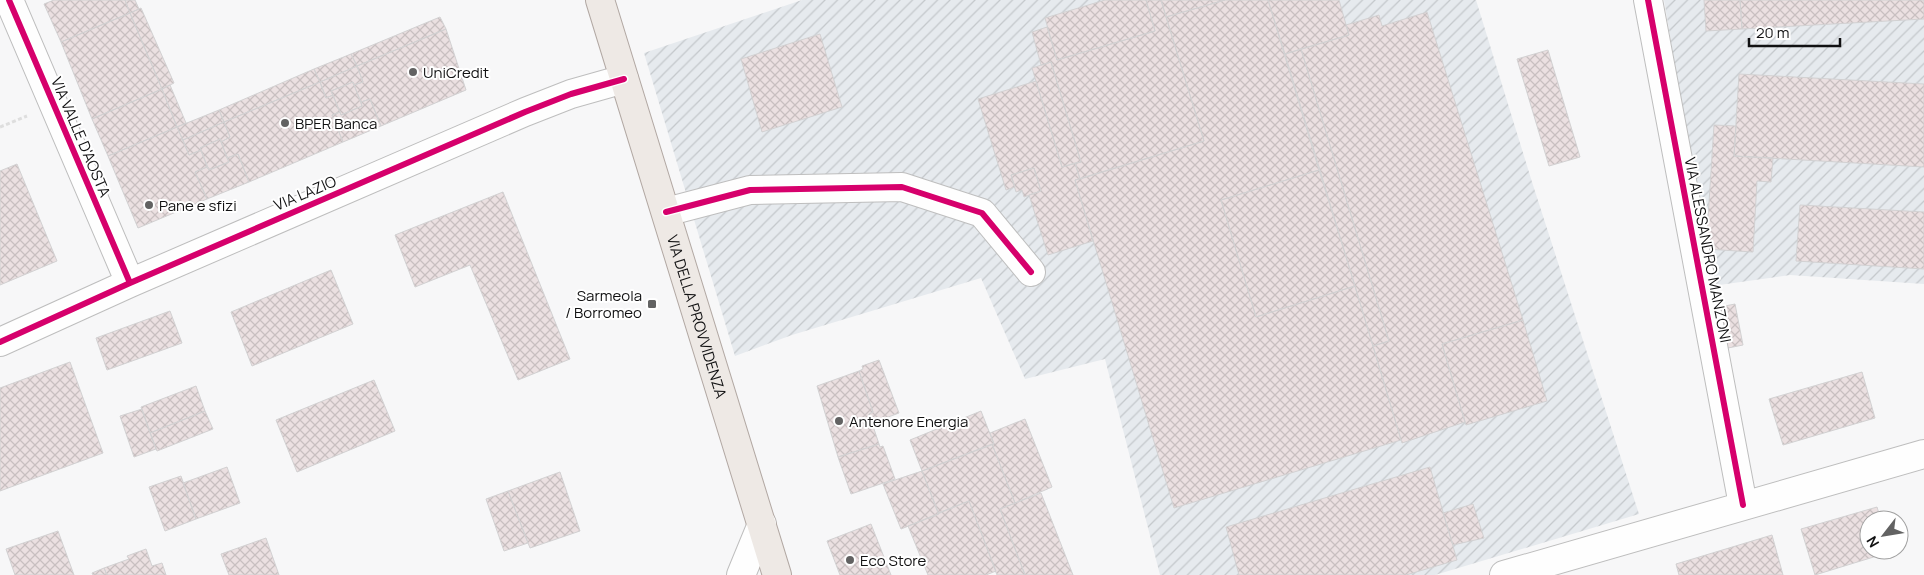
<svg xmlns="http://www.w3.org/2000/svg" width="1924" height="575" viewBox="0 0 1924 575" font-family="Manrope,sans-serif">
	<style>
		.industrial { fill: url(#industrial-furrows) }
		.building { fill: url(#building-cross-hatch); stroke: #d2d1d2 }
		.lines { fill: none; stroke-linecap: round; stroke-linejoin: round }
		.minor-casing { stroke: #bebebe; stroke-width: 30 }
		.primary-casing { stroke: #b2a8a3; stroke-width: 30 }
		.path { stroke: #dedede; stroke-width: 3; stroke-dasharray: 4 2.5; stroke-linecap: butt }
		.minor { stroke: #fefefe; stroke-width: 28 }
		.primary { stroke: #eee9e5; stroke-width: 28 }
		.cycleway-casing { stroke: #fff; stroke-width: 9 }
		.cycleway { stroke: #d6006c; stroke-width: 6 }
		.poi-dot { fill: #626262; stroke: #fff; stroke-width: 2 }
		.labels { text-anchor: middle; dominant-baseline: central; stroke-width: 4; stroke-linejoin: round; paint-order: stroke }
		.poi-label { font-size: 15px; fill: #111112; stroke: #fff; text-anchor: start }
		.street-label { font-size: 15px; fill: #111112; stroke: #fff }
	</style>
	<defs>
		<pattern id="industrial-furrows" width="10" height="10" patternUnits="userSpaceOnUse" patternTransform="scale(1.25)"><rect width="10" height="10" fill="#e6eaee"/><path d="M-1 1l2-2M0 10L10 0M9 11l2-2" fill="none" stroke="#c4c8cb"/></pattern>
		<pattern id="building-cross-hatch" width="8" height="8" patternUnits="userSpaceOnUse" patternTransform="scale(1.25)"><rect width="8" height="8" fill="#ebe0e1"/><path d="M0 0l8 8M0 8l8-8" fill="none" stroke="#c8bfc0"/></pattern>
	</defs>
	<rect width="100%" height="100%" fill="#f7f7f8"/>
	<!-- industrial -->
	<path class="industrial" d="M 802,0 L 1476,0 L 1532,182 L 1639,514 L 1435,575 L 1160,575 L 1105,359 L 1025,379 L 981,278 L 792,335 L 735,356 L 644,53 Z
		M 1664,0 L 1924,0 L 1924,284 L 1790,275 L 1712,286 Z"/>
	<!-- building -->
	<path class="building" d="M 54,0 L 125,0 L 130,13 L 61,42 L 44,4 Z
		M 125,0 L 135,0 L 139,9 L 130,13 Z
		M 1105,0 L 1146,0 L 1155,31 L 1057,60 L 1045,18 Z
		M 1146,0 L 1161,0 L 1204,141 L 1080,179 L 1075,163 L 1081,162 L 1051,62 L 1041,65 L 1032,32 L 1047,27 L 1057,60 L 1155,31 Z
		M 1161,0 L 1225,0 L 1166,17 Z
		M 1225,0 L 1268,0 L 1319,170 L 1221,200 L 1256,317 L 1355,286 L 1401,440 L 1174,508 L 1075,180 L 1204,141 L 1166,17 Z
		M 1268,0 L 1339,0 L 1349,35 L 1285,54 Z
		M 1704,0 L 1740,0 L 1742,29 L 1706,31 Z
		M 1740,0 L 1924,0 L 1924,19 L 1742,29 Z
		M 141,8 L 174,83 L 162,89 L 130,13 Z
		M 1427,12 L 1523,320 L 1442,344 L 1465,422 L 1402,443 L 1373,346 L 1389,341 L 1301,49 L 1349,35 L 1346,25 L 1379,15 L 1382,26 Z
		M 130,13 L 162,89 L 92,119 L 61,42 Z
		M 440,17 L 446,29 L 357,66 L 351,54 Z
		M 446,29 L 466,90 L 381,126 L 370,99 L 361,102 L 354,85 L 363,82 L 357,66 Z
		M 820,34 L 842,107 L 762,132 L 741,59 Z
		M 1301,49 L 1389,341 L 1373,346 L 1285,54 Z
		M 1548,50 L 1580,157 L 1549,166 L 1517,59 Z
		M 351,54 L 357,66 L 320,82 L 314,69 Z
		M 1051,62 L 1081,162 L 1062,167 L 1032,68 Z
		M 357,66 L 363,82 L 354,85 L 353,82 L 331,91 L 333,95 L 326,98 L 320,82 Z
		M 314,69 L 320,82 L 224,122 L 219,110 Z
		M 1739,74 L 1924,84 L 1924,167 L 1734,156 Z
		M 1036,81 L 1062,167 L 1075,163 L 1080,179 L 1075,180 L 1093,241 L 1048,255 L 1029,195 L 1041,191 L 1034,168 L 1011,175 L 1015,187 L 1006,190 L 978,99 Z
		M 320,82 L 326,98 L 333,95 L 340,112 L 332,115 L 343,142 L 249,182 L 238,154 L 227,158 L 221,142 L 230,137 L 224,122 Z
		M 353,82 L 362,106 L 341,115 L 331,91 Z
		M 170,85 L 186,123 L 177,127 L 162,89 Z
		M 162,89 L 177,127 L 108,156 L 92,119 Z
		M 370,99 L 381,126 L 343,142 L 332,115 L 340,112 L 341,115 L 362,106 L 361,102 Z
		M 219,110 L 224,122 L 183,140 L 177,127 Z
		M 224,122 L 230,137 L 221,142 L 220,139 L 200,148 L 201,150 L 189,155 L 183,140 Z
		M 1714,125 L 1736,126 L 1734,156 L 1773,158 L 1771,182 L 1757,181 L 1753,252 L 1706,249 Z
		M 177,127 L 189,155 L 201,150 L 207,167 L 195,172 L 207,199 L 138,228 L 108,156 Z
		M 220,139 L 229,162 L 209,170 L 200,148 Z
		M 238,154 L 249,182 L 207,199 L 195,172 L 207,167 L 209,170 L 229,162 L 227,158 Z
		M 17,164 L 57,261 L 0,285 L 0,171 Z
		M 1034,168 L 1041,191 L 1024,197 L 1022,190 L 1016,192 L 1011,175 Z
		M 1319,170 L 1355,286 L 1256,317 L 1221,200 Z
		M 503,192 L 570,359 L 518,380 L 470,265 L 415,287 L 395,235 Z
		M 1800,205 L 1924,212 L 1924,269 L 1796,261 Z
		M 331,270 L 353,324 L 252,366 L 231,312 Z
		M 1735,304 L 1743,345 L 1718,350 L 1710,309 Z
		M 170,311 L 182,343 L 107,370 L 96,338 Z
		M 1523,320 L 1547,401 L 1466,425 L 1442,344 Z
		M 879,360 L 899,413 L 872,423 L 869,414 L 873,412 L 859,371 L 863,369 L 862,366 Z
		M 70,362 L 103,453 L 0,491 L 0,388 Z
		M 859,371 L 873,412 L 869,414 L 879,444 L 838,457 L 817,386 Z
		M 1862,372 L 1875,418 L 1783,445 L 1769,399 Z
		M 374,380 L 395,431 L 297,472 L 276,420 Z
		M 196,386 L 205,411 L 150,433 L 141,407 Z
		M 142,409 L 156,449 L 134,457 L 120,416 Z
		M 205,411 L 213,429 L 157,451 L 150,433 Z
		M 981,411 L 994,444 L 922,471 L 910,440 Z
		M 1025,419 L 1052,487 L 1015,503 L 992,444 L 994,444 L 990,433 Z
		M 879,444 L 880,447 L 883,446 L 895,479 L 851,494 L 838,457 Z
		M 992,444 L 1015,503 L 1000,509 L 1025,575 L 997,575 L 969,501 L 938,513 L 922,471 Z
		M 227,467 L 240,503 L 196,519 L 183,483 Z
		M 1430,467 L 1457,560 L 1406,575 L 1239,575 L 1226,527 Z
		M 922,471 L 939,514 L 901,529 L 883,484 Z
		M 560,472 L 580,531 L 530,548 L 508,491 Z
		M 181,476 L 196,519 L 165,531 L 149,487 Z
		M 508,491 L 528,543 L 504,551 L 486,499 Z
		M 1041,493 L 1073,575 L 1025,575 L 1000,509 Z
		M 969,501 L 996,571 L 986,575 L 928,575 L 908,526 Z
		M 1473,504 L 1484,538 L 1453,545 L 1443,513 Z
		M 1877,507 L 1881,520 L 1869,520 L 1869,550 L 1890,550 L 1890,552 L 1815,575 L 1801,529 Z
		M 871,524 L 891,575 L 840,575 L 827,541 Z
		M 58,531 L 74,575 L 15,575 L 6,549 Z
		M 1772,535 L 1783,575 L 1679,575 L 1676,564 Z
		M 266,538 L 279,575 L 229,575 L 221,554 Z
		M 146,549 L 152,566 L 162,563 L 166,575 L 107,575 L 104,568 L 129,559 L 127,556 Z
		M 104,568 L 107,575 L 93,575 L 92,573 Z"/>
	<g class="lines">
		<!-- minor casing -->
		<g class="minor-casing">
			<path id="minor" d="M 9,0 L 130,283
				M 1648,0 L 1743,505
				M 666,212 L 750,190 L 902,187 L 982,213 L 1031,272
				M 0,342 L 130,283 L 525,112 L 571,94 L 624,79
				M 741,575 L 762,524
				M 1504,575 L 1924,454"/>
		</g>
		<!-- primary casing -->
		<g class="primary-casing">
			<g id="primary">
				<path id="s1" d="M 600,0 L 777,575"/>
			</g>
		</g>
		<!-- path -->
		<path class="path" d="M 0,127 L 27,116"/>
		<!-- minor -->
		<use href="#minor" class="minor"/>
		<!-- primary -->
		<use href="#primary" class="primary"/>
		<!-- cycleway casing -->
		<g class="cycleway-casing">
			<path id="cycleway" d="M 9,0 L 130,283
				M 1648,0 L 1743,505
				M 666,212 L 750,190 L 902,187 L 982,213 L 1031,272
				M 0,342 L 130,283 L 525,112 L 571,94 L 624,79"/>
		</g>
		<!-- cycleway -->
		<use href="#cycleway" class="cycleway"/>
	</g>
	<!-- markers -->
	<g class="poi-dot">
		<circle cx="413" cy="72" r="5"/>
		<circle cx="285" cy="123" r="5"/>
		<circle cx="149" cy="205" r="5"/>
		<rect x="647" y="299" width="10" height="10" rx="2.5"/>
		<circle cx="839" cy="421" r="5"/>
		<circle cx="850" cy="560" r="5"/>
	</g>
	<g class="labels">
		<!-- poi labels -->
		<g class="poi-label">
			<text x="423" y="72">UniCredit</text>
			<text x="295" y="123">BPER Banca</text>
			<text x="159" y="205">Pane e sfizi</text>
			<text x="642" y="295" text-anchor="end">Sarmeola<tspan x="642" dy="17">/ Borromeo</tspan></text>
			<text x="849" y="421">Antenore Energia</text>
			<text x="860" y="560">Eco Store</text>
		</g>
		<!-- street labels -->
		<g class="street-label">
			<text transform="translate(81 137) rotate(67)">VIA VALLE D'AOSTA</text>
			<text transform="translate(305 193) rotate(-23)">VIA LAZIO</text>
			<text transform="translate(1708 250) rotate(79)">VIA ALESSANDRO MANZONI</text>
			<text stroke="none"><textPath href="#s1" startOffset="331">VIA DELLA PROVVIDENZA</textPath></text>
		</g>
	</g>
	<!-- north arrow -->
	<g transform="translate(1884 535) rotate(239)"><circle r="24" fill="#ffffff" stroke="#a0a0a0"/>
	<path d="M0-4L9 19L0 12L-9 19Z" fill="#626262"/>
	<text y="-8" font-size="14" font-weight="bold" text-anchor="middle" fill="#111112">N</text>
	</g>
	<!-- scale -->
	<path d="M1749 38v8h91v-8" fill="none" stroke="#111112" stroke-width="2.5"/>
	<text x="1756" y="38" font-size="15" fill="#111112" stroke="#ffffff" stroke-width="4" paint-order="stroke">20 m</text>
</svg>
